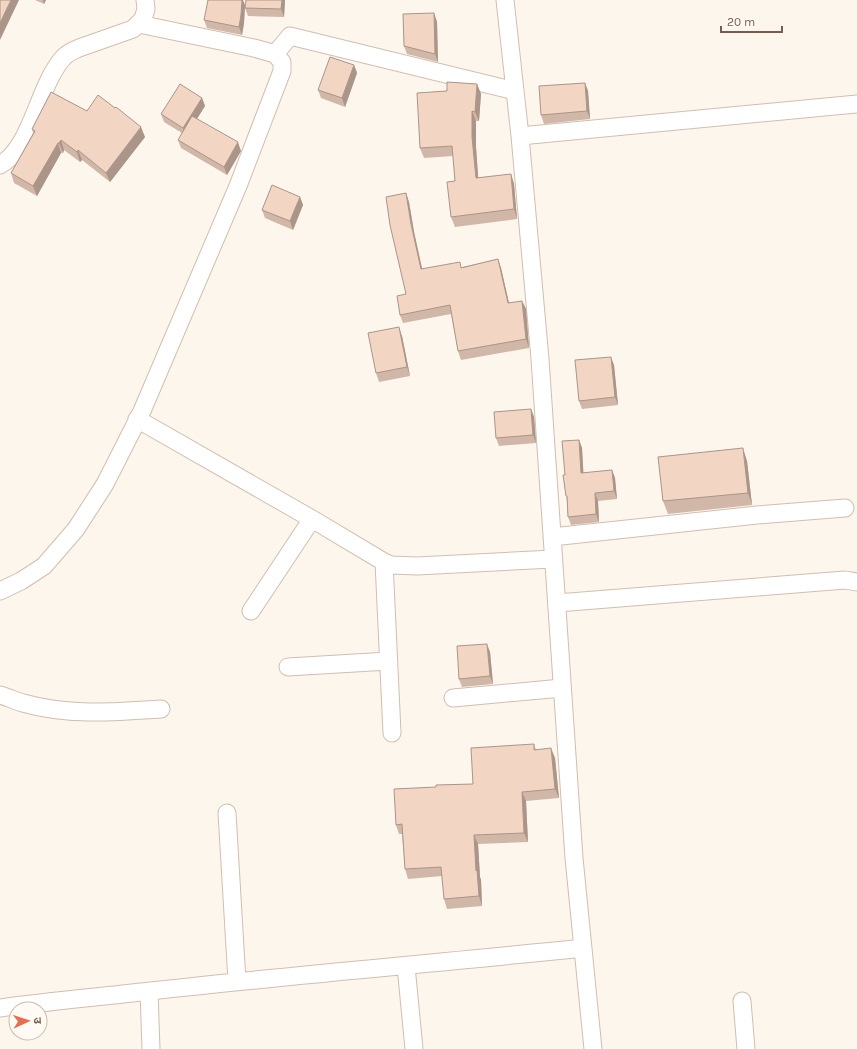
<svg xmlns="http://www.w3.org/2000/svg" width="857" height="1049" viewBox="0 0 857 1049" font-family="Karla,'Noto Sans Devanagari',sans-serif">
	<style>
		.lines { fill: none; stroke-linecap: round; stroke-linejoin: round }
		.street-casing { stroke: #d1beb0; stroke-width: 19 }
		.street { stroke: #fff; stroke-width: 17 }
		.wall { fill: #d1b7a8 }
		.shaded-wall { fill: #aa9588 }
		.building { fill: #f3d5c3; stroke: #aa9588 }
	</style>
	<rect width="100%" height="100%" fill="#fdf6ec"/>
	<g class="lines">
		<!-- street casing -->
		<g class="street-casing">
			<path id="street" d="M 505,0 L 520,136 L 540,359 L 574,858 L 593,1049
				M 275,54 L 290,36 L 515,91
				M 520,136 L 857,104
				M 0,165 C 32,147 38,86 63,58 C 67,53 73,51 79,48 L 133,29 L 143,19 L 146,9 L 145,0
				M 137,419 L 312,519 L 384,562 L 391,565 L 417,566 L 553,559
				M 552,537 L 757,515 L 845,508
				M 384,562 L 392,733
				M 0,591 L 21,581 L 44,566 L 76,529 L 105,484 L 142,411 L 238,186 L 282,71 L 282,62 L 275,54 L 254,48 L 139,24
				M 557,603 L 845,580 L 857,582
				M 251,611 L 312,519
				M 288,667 L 388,661
				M 0,695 C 8,697 15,701 23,703 C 68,716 115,712 161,709
				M 453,698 L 562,688
				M 227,813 L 237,981
				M 406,966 L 414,1049
				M 149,991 L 151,1049
				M 742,1001 L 746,1049
				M 0,1008 C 50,1001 100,997 150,991 C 294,975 439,963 583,948"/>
		</g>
		<!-- street -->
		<use href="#street" class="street"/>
	</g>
	<!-- wall -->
	<path class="wall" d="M 35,0 L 46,0 L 44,4 Z
		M 285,0 L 284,17 L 248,16 L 245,8 Z
		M 245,5 L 244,23 L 242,35 L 207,28 L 204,20 Z
		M 434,13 L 437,22 L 438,62 L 407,54 L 404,46 Z
		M 354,65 L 357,73 L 345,107 L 321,98 L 318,90 Z
		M 585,83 L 588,91 L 590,119 L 544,124 L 541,115 Z
		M 477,84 L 481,94 L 479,121 L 476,121 L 476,147 L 478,178 L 511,174 L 514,184 L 517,219 L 455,227 L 451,217 L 455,181 L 453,156 L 424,158 L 420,148 L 447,91 Z
		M 202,98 L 205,106 L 197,119 L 241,151 L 227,175 L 181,148 L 178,140 L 182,133 L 164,122 L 161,114 Z
		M 87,111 L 145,137 L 110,182 L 82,160 L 80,162 L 64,150 L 63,153 L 61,153 L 37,196 L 14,183 L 11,173 L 33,133 L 32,129 Z
		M 406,193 L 409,202 L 414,232 L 422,269 L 462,267 L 498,259 L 501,268 L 509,303 L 522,301 L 526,309 L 529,348 L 461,360 L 458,351 L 451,314 L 403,323 L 400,315 L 406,294 Z
		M 300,197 L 303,205 L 293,230 L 265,218 L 262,210 Z
		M 402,336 L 410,376 L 379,382 L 376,373 Z
		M 614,365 L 618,405 L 582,409 L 579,401 Z
		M 531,409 L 534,417 L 536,443 L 499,446 L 496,438 Z
		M 579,440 L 582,448 L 583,473 L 612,470 L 615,478 L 617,499 L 598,501 L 599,522 L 571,525 L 568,517 L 565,475 Z
		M 747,461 L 752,505 L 668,514 L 663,501 Z
		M 490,652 L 493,684 L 462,687 L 459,679 Z
		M 534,744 L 536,750 L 555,758 L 559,798 L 526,801 L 528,842 L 478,844 L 480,877 L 481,880 L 482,906 L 447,909 L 444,899 L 442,876 L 408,879 L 405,869 L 402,834 L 399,834 L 396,825 L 436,787 L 473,784 Z"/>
	<!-- shaded-wall -->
	<path class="shaded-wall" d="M 11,0 L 19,0 L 0,40 L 0,23 Z
		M 43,0 L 46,0 L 44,4 Z
		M 242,0 L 243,0 L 245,5 L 244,23 L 242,35 L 239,27 Z
		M 282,0 L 285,0 L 284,17 L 281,9 Z
		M 434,13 L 437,22 L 438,62 L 435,54 Z
		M 354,65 L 357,73 L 345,107 L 342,98 Z
		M 585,83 L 588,91 L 590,119 L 587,111 Z
		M 477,84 L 481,94 L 479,121 L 475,112 Z
		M 202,98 L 205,106 L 186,136 L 183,128 Z
		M 472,111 L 476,121 L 476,147 L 479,188 L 476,178 L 472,137 Z
		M 141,127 L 145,137 L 110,182 L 106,173 Z
		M 61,140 L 64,150 L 63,153 L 59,143 Z
		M 238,142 L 241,151 L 227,175 L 224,167 Z
		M 58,143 L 61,153 L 37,196 L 33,186 Z
		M 78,150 L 82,160 L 80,162 L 77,152 Z
		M 511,174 L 514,184 L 517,219 L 514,209 Z
		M 406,193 L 409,202 L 414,232 L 424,277 L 421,269 L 411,224 Z
		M 300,197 L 303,205 L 293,230 L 290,221 Z
		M 498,259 L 501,268 L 511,312 L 508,303 Z
		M 522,301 L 526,309 L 529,348 L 526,339 Z
		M 399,327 L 402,336 L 410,376 L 407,367 Z
		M 611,357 L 614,365 L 618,405 L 615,397 Z
		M 531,409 L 534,417 L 536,443 L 533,435 Z
		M 579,440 L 582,448 L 584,482 L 581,473 Z
		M 743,448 L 747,461 L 752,505 L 748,493 Z
		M 612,470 L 615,478 L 617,499 L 614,491 Z
		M 595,493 L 598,501 L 599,522 L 596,514 Z
		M 487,644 L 490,652 L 493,684 L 490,676 Z
		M 551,748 L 555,758 L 559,798 L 555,789 Z
		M 522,792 L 526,801 L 528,842 L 524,833 Z
		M 474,835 L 478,844 L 480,877 L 481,880 L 482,906 L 479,896 L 476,871 Z"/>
	<!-- building -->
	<path class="building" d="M 0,0 L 11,0 L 0,23 Z
		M 208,0 L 242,0 L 241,15 L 239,27 L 204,20 Z
		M 246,0 L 282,0 L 281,9 L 245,8 Z
		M 434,13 L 435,54 L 404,46 L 403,14 Z
		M 330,57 L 354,65 L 342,98 L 318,90 Z
		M 447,82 L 477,84 L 475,112 L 472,111 L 472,137 L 476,178 L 511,174 L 514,209 L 451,217 L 447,182 L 455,181 L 452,146 L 420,148 L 417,93 L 447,91 Z
		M 585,83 L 587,111 L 541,115 L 539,86 Z
		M 180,84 L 202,98 L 183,128 L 161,114 Z
		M 51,92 L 87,111 L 98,95 L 115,108 L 116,107 L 141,127 L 106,173 L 78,150 L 77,152 L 61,140 L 59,143 L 58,143 L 33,186 L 11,173 L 35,131 L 32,129 Z
		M 192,116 L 238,142 L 224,167 L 178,140 Z
		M 272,185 L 300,197 L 290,221 L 262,210 Z
		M 406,193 L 411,224 L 421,269 L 460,262 L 461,268 L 498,259 L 508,303 L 522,301 L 526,339 L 458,351 L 450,305 L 400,315 L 397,296 L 406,294 L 390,225 L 386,197 Z
		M 399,327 L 407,367 L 376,373 L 368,333 Z
		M 611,357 L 615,397 L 579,401 L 575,360 Z
		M 531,409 L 533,435 L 496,438 L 494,412 Z
		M 579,440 L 581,473 L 612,470 L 614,491 L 595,493 L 596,514 L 568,517 L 567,496 L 566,496 L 563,475 L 565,475 L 562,441 Z
		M 743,448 L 748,493 L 663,501 L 658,457 Z
		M 487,644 L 490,676 L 459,679 L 457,646 Z
		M 534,744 L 534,750 L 551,748 L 555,789 L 522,792 L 524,833 L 474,835 L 476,871 L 477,870 L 479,896 L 444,899 L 441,867 L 405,869 L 402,824 L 396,825 L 394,789 L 436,787 L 436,785 L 473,784 L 471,748 Z"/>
	<!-- north arrow -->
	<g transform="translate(28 1021) rotate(87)"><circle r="19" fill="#fffaf3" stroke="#cabbb1"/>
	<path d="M0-3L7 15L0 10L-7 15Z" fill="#e76f51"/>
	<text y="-6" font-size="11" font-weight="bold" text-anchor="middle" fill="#7a5c4d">उ</text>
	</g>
	<!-- scale -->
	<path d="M721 26v6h61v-6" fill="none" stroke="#7a5c4d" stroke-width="2"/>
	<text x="727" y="26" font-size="12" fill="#7a5c4d" stroke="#fffaf3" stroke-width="3" paint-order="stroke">20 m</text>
</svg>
